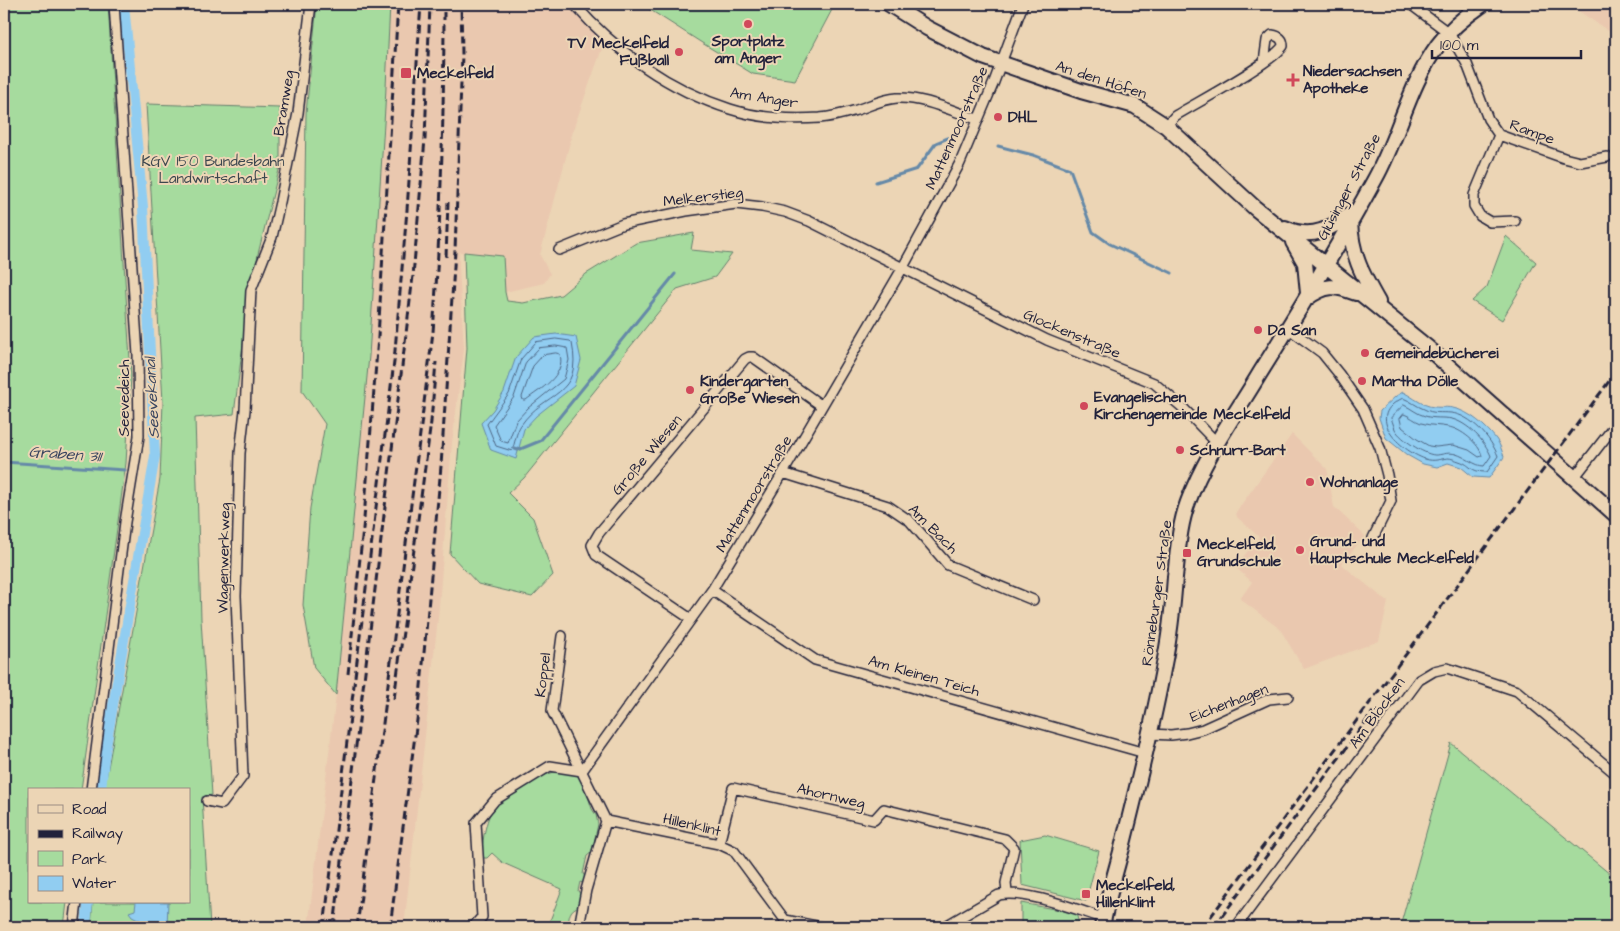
<svg xmlns="http://www.w3.org/2000/svg" width="1620" height="931" viewBox="0 0 1620 931" font-family="'Architects Daughter',sans-serif">
	<style>
		.built { fill: #eac8af }
		.green { fill: #a6db9e; stroke: #647e6c }
		.water { fill: #91cdf1; stroke: #6589a8 }
		.lines { fill: none; stroke-linecap: round; stroke-linejoin: round }
		.shore { stroke: #4e6684; stroke-width: 1 }
		.stream { stroke: #6589a8; stroke-width: 3 }
		.canal { stroke: #91cdf1; stroke-width: 10 }
		.street-casing { stroke: #22223b; stroke-width: 12 }
		.secondary-casing { stroke: #22223b; stroke-width: 18 }
		.street { stroke: #ecd5b5; stroke-width: 9 }
		.secondary { stroke: #ecd5b5; stroke-width: 14 }
		.rail { stroke: #22223b; stroke-width: 3; stroke-dasharray: 8 4; stroke-linecap: butt }
		.poi-dot { fill: #d1495b; stroke: #ecd5b5; stroke-width: 2 }
		.labels { text-anchor: middle; dominant-baseline: central; stroke-width: 4; stroke-linejoin: round; paint-order: stroke }
		.poi-label { font-size: 15px; font-weight: bold; fill: #22223b; stroke: #ecd5b5; text-anchor: start }
		.street-label { font-size: 15px; fill: #22223b; stroke: #ecd5b5 }
		.park-label { font-size: 15px; fill: #3c474f; stroke: #ecd5b5 }
		.water-label { font-size: 16px; font-style: italic; fill: #38445f; stroke: #ecd5b5 }
	</style>
	<rect width="100%" height="100%" fill="#ecd5b5"/>
	<filter id="ink" filterUnits="userSpaceOnUse"><feTurbulence type="fractalNoise" baseFrequency=".02" numOctaves="2"/><feDisplacementMap in="SourceGraphic" scale="10" xChannelSelector="R" yChannelSelector="G"/><feConvolveMatrix kernelMatrix="1 2 1 2 8 2 1 2 1" color-interpolation-filters="sRGB"/></filter>
	<g filter="url(#ink)">
		<!-- built -->
		<path class="built" d="M 390,4 L 565,4 L 604,43 L 574,127 L 540,255 L 550,274 L 544,283 L 505,292 L 503,256 L 459,252 L 459,267 L 464,349 L 452,443 L 438,618 L 404,927 L 308,927 L 336,695 L 369,356 L 385,108 Z
			M 1568,4 L 1616,4 L 1616,36 Z
			M 1292,434 L 1327,469 L 1334,507 L 1365,536 L 1341,564 L 1388,602 L 1379,641 L 1304,669 L 1280,629 L 1240,599 L 1252,582 L 1235,567 L 1259,537 L 1237,517 L 1236,512 Z"/>
		<!-- green -->
		<path class="green" d="M 4,4 L 108,4 L 131,376 L 126,463 L 81,790 L 29,790 L 29,902 L 67,902 L 64,927 L 4,927 Z
			M 317,4 L 390,4 L 385,108 L 369,356 L 336,695 L 314,668 L 303,605 L 310,508 L 325,424 L 302,391 L 306,113 Z
			M 641,4 L 835,4 L 795,80 L 753,74 L 702,43 Z
			M 146,104 L 280,108 L 280,166 L 258,254 L 246,320 L 234,414 L 195,418 L 201,619 L 212,795 L 202,797 L 210,927 L 91,927 L 93,902 L 189,902 L 189,790 L 104,790 L 160,479 L 163,402 Z
			M 694,233 L 691,250 L 732,254 L 715,277 L 677,289 L 524,478 L 508,493 L 533,518 L 553,575 L 532,597 L 478,584 L 450,554 L 467,348 L 464,252 L 503,256 L 505,292 L 507,301 L 523,303 L 561,295 L 586,274 L 636,243 Z
			M 1506,236 L 1536,262 L 1502,320 L 1472,301 L 1487,287 Z
			M 1451,743 L 1616,879 L 1616,927 L 1400,927 Z
			M 570,768 L 577,771 L 582,778 L 592,809 L 596,815 L 598,824 L 592,852 L 587,856 L 583,874 L 587,879 L 585,884 L 580,882 L 578,891 L 583,897 L 580,906 C 569,909 569,916 568,927 L 545,927 L 551,918 L 562,889 L 503,863 L 492,853 L 487,858 L 482,858 C 481,850 483,842 484,835 C 486,826 488,816 493,809 C 507,788 545,773 570,768 Z
			M 1045,835 L 1099,851 L 1086,901 L 1022,885 L 1020,840 Z
			M 1021,903 L 1076,913 L 1080,927 L 1021,927 Z"/>
		<!-- water -->
		<path class="water" d="M 556,334 L 576,337 L 581,360 L 574,386 L 536,416 L 524,429 L 516,459 L 491,450 L 481,423 L 493,410 L 504,392 L 516,357 L 534,337 Z
			M 1403,392 C 1411,396 1418,402 1426,405 C 1436,409 1444,406 1453,408 C 1469,411 1487,427 1496,439 C 1500,444 1502,451 1504,457 L 1489,478 L 1473,477 L 1461,467 L 1448,463 L 1437,467 L 1423,464 L 1407,455 L 1386,438 L 1379,418 L 1380,411 L 1396,396 Z
			M 136,902 L 168,902 L 167,927 L 142,927 L 140,920 L 132,916 L 129,912 L 135,910 Z"/>
		<g class="lines">
			<!-- shore -->
			<path class="shore" d="M 556,339 L 570,341 L 572,343 C 583,398 545,390 521,425 C 516,432 515,443 512,451 L 496,446 L 487,424 L 509,394 L 521,359 L 536,342 Z
				M 556,346 L 567,348 L 569,360 L 564,379 L 528,408 L 516,421 L 508,443 L 501,441 L 494,425 L 514,397 L 526,362 L 539,348 Z
				M 556,353 L 560,354 C 566,376 540,389 526,400 L 523,400 L 522,397 L 533,366 L 543,355 Z
				M 1403,398 C 1411,401 1416,406 1424,409 C 1433,414 1441,412 1451,413 C 1471,415 1491,438 1498,456 L 1487,472 C 1469,472 1472,465 1459,461 C 1456,460 1451,458 1448,458 C 1439,459 1435,462 1425,459 C 1400,450 1363,416 1403,398 Z
				M 1404,405 C 1411,408 1417,414 1425,416 C 1434,419 1443,417 1452,419 C 1468,423 1485,441 1491,456 L 1484,466 C 1475,466 1466,457 1456,454 C 1448,452 1445,454 1437,455 C 1426,456 1404,441 1397,432 C 1394,429 1393,422 1391,418 Z
				M 1404,414 C 1410,416 1415,421 1421,423 C 1431,426 1439,425 1448,427 C 1460,428 1480,444 1482,456 L 1479,457 L 1469,450 L 1453,445 L 1436,447 L 1429,446 L 1417,439 L 1402,427 L 1400,419 Z"/>
			<!-- stream -->
			<path class="stream" d="M 998,146 L 1033,155 L 1070,169 L 1093,232 L 1110,244 L 1172,273
				M 876,182 L 917,169 L 936,143 L 948,138
				M 515,449 L 518,450 L 540,441 L 675,274
				M 4,462 L 125,470"/>
			<!-- canal -->
			<path class="canal" d="M 101,790 L 104,759 L 155,456 L 143,207 L 124,4
				M 86,927 L 88,902"/>
			<!-- street casing -->
			<g class="street-casing">
				<path id="street" d="M 574,4 C 615,51 670,90 730,109 C 758,118 790,120 820,118 C 831,117 843,114 853,111 C 868,107 881,99 897,98 C 924,97 952,111 977,119
					M 1410,4 L 1449,33 L 1467,64 L 1488,119 L 1499,135 L 1564,158 L 1580,162 L 1607,157
					M 1166,126 L 1175,116 C 1196,103 1272,63 1283,46 C 1283,39 1279,36 1272,35 L 1267,40 L 1264,62
					M 1499,135 L 1474,195 L 1474,206 L 1480,216 L 1490,222 L 1515,221
					M 559,250 L 623,224 L 686,211 L 736,204 L 762,207 L 785,212 L 809,221 L 1047,340 L 1154,383 L 1182,407 L 1217,443
					M 1288,328 L 1322,353 L 1339,374 L 1363,409 L 1380,448 L 1387,475 L 1391,501 L 1373,538
					M 783,473 L 888,506 L 910,521 L 948,565 L 1033,600
					M 1574,478 L 1616,424
					M 712,590 L 815,660 L 1145,753
					M 691,619 L 596,555 L 592,545 L 599,533 L 745,359 L 749,357 L 753,357 L 822,406
					M 562,636 L 552,711 L 606,821 L 719,844 L 734,851 L 785,920 L 821,927
					M 1149,734 L 1171,735 L 1187,733 L 1203,729 L 1269,699 L 1288,697
					M 91,790 L 125,522 L 139,436 L 138,355 L 114,4
					M 207,801 L 222,804 L 243,776 L 236,596 L 240,453 L 245,410 L 251,290 L 272,237 L 280,202 L 298,113 L 311,4
					M 719,844 L 733,788 L 874,820 L 884,809 L 1005,839 L 1014,848 L 1006,883 L 1007,893
					M 74,927 L 77,902
					M 473,927 L 482,917 L 476,823 L 495,800 L 550,766 L 582,771 L 712,590 L 783,473 L 902,269 L 960,163 L 994,82 L 1023,4
					M 579,927 L 586,890 L 606,821
					M 944,927 L 999,895 C 1023,889 1078,910 1103,918
					M 1236,927 L 1419,680 L 1434,671 L 1447,668 L 1517,691 L 1616,774"/>
			</g>
			<!-- secondary casing -->
			<g class="secondary-casing">
				<path id="secondary" d="M 889,4 L 927,28 L 983,57 L 1081,91 L 1135,106 L 1166,126 L 1255,208 L 1428,348 L 1616,515
					M 1350,221 C 1351,254 1362,274 1378,302
					M 1285,228 C 1313,241 1331,228 1354,212
					M 1293,242 L 1305,263 L 1308,293
					M 1307,298 C 1326,284 1335,285 1356,293
					M 1102,927 C 1107,901 1115,874 1122,848 C 1137,787 1153,726 1164,664 C 1170,635 1173,606 1175,577 C 1178,552 1179,526 1188,502 C 1205,456 1235,415 1260,373 C 1300,309 1339,245 1375,179 C 1399,136 1409,85 1438,45 C 1449,30 1467,15 1483,4"/>
			</g>
			<!-- street -->
			<use href="#street" class="street"/>
			<!-- secondary -->
			<use href="#secondary" class="secondary"/>
			<!-- rail -->
			<path class="rail" d="M 446,257 L 448,202
				M 348,674 L 364,519 L 378,337 L 398,4
				M 394,699 L 431,422 L 436,362
				M 324,927 L 394,362 L 407,210 L 421,4
				M 334,927 L 413,276 L 425,139 L 430,4
				M 357,927 L 433,332 C 441,222 444,113 444,4
				M 390,927 L 420,697 L 441,466 L 455,251 L 462,54 L 461,4
				M 1203,927 L 1616,372
				M 1214,927 L 1373,712"/>
		</g>
	</g>
	<!-- markers -->
	<g class="poi-dot">
		<circle cx="748" cy="24" r="5"/>
		<circle cx="679" cy="52" r="5"/>
		<rect x="400" y="67" width="12" height="12" rx="2.5"/>
		<path d="M1290.5 72.5h5v5h5v5h-5v5h-5v-5h-5v-5h5z"/>
		<circle cx="998" cy="117" r="5"/>
		<circle cx="1258" cy="330" r="5"/>
		<circle cx="1365" cy="353" r="5"/>
		<circle cx="1362" cy="381" r="5"/>
		<circle cx="690" cy="390" r="5"/>
		<circle cx="1084" cy="406" r="5"/>
		<circle cx="1180" cy="450" r="5"/>
		<circle cx="1310" cy="482" r="5"/>
		<circle cx="1300" cy="550" r="5"/>
		<rect x="1182" y="548" width="10" height="10" rx="2.5"/>
		<rect x="1081" y="889" width="10" height="10" rx="2.5"/>
	</g>
	<g class="labels">
		<!-- poi labels -->
		<g class="poi-label">
			<text x="748" y="41" text-anchor="middle">Sportplatz<tspan x="748" dy="17">am Anger</tspan></text>
			<text x="669" y="43" text-anchor="end">TV Meckelfeld<tspan x="669" dy="17">Fußball</tspan></text>
			<text x="1303" y="71">Niedersachsen<tspan x="1303" dy="17">Apotheke</tspan></text>
			<text x="417" y="73">Meckelfeld</text>
			<text x="1008" y="117">DHL</text>
			<text x="1268" y="330">Da San</text>
			<text x="1375" y="353">Gemeindebücherei</text>
			<text x="700" y="381">Kindergarten<tspan x="700" dy="17">Große Wiesen</tspan></text>
			<text x="1372" y="381">Martha Dölle</text>
			<text x="1094" y="397">Evangelischen<tspan x="1094" dy="17">Kirchengemeinde Meckelfeld</tspan></text>
			<text x="1190" y="450">Schnurr-Bart</text>
			<text x="1320" y="482">Wohnanlage</text>
			<text x="1310" y="541">Grund- und<tspan x="1310" dy="17">Hauptschule Meckelfeld</tspan></text>
			<text x="1197" y="544">Meckelfeld,<tspan x="1197" dy="17">Grundschule</tspan></text>
			<text x="1096" y="885">Meckelfeld,<tspan x="1096" dy="17">Hillenklint</tspan></text>
		</g>
		<!-- street labels -->
		<g class="street-label">
			<text transform="translate(1101 80) rotate(18)">An den Höfen</text>
			<text transform="translate(764 98) rotate(9)">Am Anger</text>
			<text transform="translate(284 103) rotate(-81)">Bramweg</text>
			<text transform="translate(957 128) rotate(-66)">Mattenmoorstraße</text>
			<text transform="translate(1532 132) rotate(20)">Rampe</text>
			<text transform="translate(1349 187) rotate(-62)">Glüsinger Straße</text>
			<text transform="translate(703 197) rotate(-7)">Melkerstieg</text>
			<text transform="translate(1072 334) rotate(23)">Glockenstraße</text>
			<text transform="translate(124 398) rotate(-90)">Seevedeich</text>
			<text transform="translate(647 455) rotate(-50)">Große Wiesen</text>
			<text transform="translate(754 494) rotate(-59)">Mattenmoorstraße</text>
			<text transform="translate(933 529) rotate(45)">Am Bach</text>
			<text transform="translate(224 558) rotate(-89)">Wagenwerkweg</text>
			<text transform="translate(1157 593) rotate(-82)">Rönneburger Straße</text>
			<text transform="translate(543 675) rotate(-83)">Koppel</text>
			<text transform="translate(924 676) rotate(16)">Am Kleinen Teich</text>
			<text transform="translate(1229 703) rotate(-21)">Eichenhagen</text>
			<text transform="translate(1377 713) rotate(-54)">Am Blöcken</text>
			<text transform="translate(831 796) rotate(13)">Ahornweg</text>
			<text transform="translate(692 825) rotate(13)">Hillenklint</text>
		</g>
		<!-- park labels -->
		<g class="park-label">
			<text x="213" y="161">KGV 150 Bundesbahn<tspan x="213" dy="17">Landwirtschaft</tspan></text>
		</g>
		<!-- water labels -->
		<g class="water-label">
			<text transform="translate(152 398) rotate(-93)">Seevekanal</text>
			<text transform="translate(65 454) rotate(4)">Graben 311</text>
		</g>
	</g>
	<!-- margin -->
	<rect width="1620" height="931" fill="none" stroke="#ecd5b5" stroke-width="20"/>
	<rect x="10" y="10" width="1600" height="911" fill="none" stroke="#22223b" stroke-width="2" filter="url(#ink)"/>
	<!-- legend -->
	<rect x="28" y="788" width="162" height="115" fill="#ecd5b5" stroke="#9b8d84"/>
	<rect x="38" y="805" width="25" height="8" fill="#ecd5b5" stroke="#9b8d84"/>
	<text x="72" y="814" font-size="15" fill="#22223b">Road</text>
	<rect x="38" y="830" width="25" height="8" fill="#22223b" stroke="#9b8d84"/>
	<text x="72" y="838" font-size="15" fill="#22223b">Railway</text>
	<rect x="38" y="851" width="25" height="15" fill="#a6db9e" stroke="#9b8d84"/>
	<text x="72" y="864" font-size="15" fill="#22223b">Park</text>
	<rect x="38" y="876" width="25" height="15" fill="#91cdf1" stroke="#9b8d84"/>
	<text x="72" y="888" font-size="15" fill="#22223b">Water</text>
	<!-- scale -->
	<path d="M1432 50v8h149v-8" fill="none" stroke="#22223b" stroke-width="2.5"/>
	<text x="1440" y="50" font-size="15" fill="#22223b" stroke="#ecd5b5" stroke-width="4" paint-order="stroke">100 m</text>
</svg>
